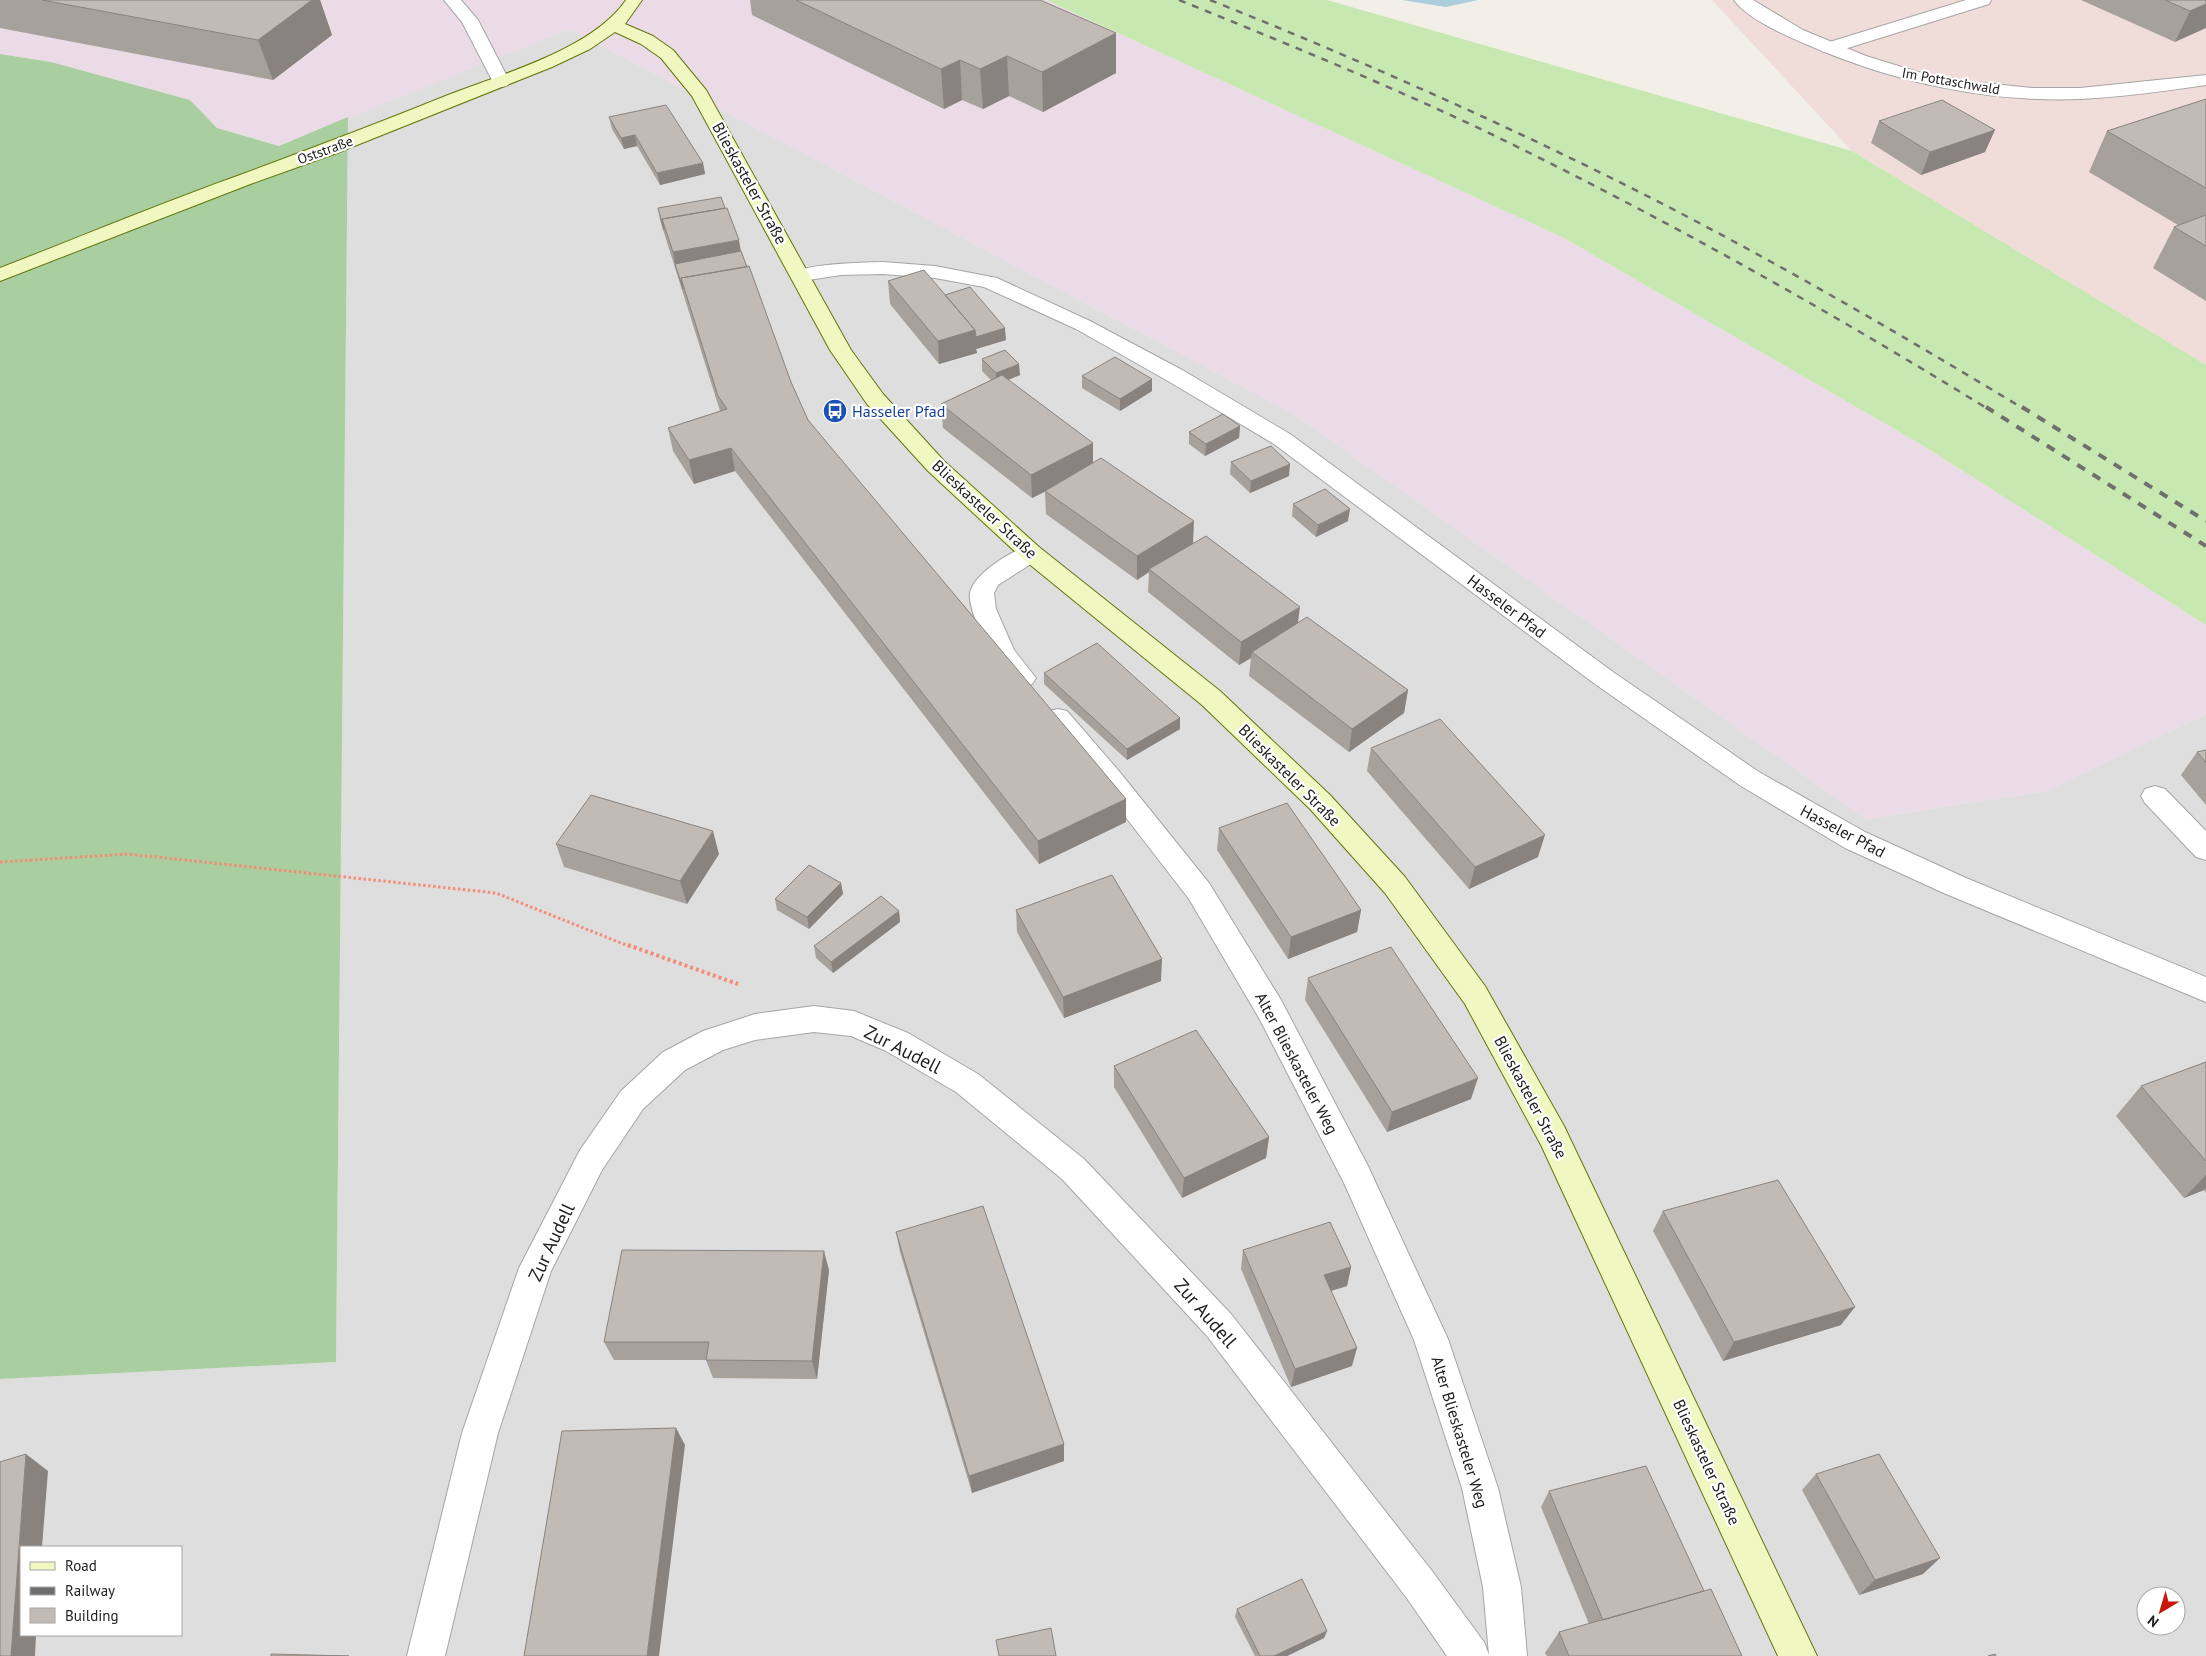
<svg xmlns="http://www.w3.org/2000/svg" width="2206" height="1656" viewBox="0 0 2206 1656" font-family="'PT Sans',sans-serif">
	<style>
		.residential { fill: #dfdede; fill-rule: evenodd }
		.commercial { fill: #f0dcd9 }
		.industrial { fill: #eadbe6 }
		.grass { fill: #c8e8b1 }
		.forest { fill: #a9ce9f }
		.water { fill: #abcddc }
		.lines { fill: none; stroke-linecap: round; stroke-linejoin: round }
		.service-casing { stroke: #a5a5a5; stroke-width: 2 }
		.minor-casing { stroke: #a5a5a5; stroke-width: 2 }
		.secondary-casing { stroke: #62760a; stroke-width: 2 }
		.path-far1 { stroke: #f48d76; stroke-width: 3; stroke-dasharray: 2.5 2.5; stroke-linecap: butt }
		.path { stroke: #f48d76; stroke-width: 4; stroke-dasharray: 3 3; stroke-linecap: butt }
		.service { fill: #fff; fill-rule: evenodd }
		.minor { fill: #fff; fill-rule: evenodd }
		.secondary { fill: #f0f7c0; fill-rule: evenodd }
		.rail-far1 { stroke: #6f6f6f; stroke-width: 2.5; stroke-dasharray: 7 7; stroke-linecap: butt }
		.rail { stroke: #6f6f6f; stroke-width: 4; stroke-dasharray: 9 9; stroke-linecap: butt }
		.wall { fill: #a7a19c }
		.shaded-wall { fill: #88837f }
		.building { fill: #c2bbb5; stroke: #88837f }
		.labels { text-anchor: middle; dominant-baseline: central; stroke-width: 4.5; stroke-linejoin: round; paint-order: stroke }
		.far-street-label { font-size: 14px; fill: #212121; stroke: #fff }
		.street-label { font-size: 16px; fill: #212121; stroke: #fff }
		.transit-label { font-size: 16px; fill: #164399; stroke: #fff; text-anchor: start }
		.near-street-label { font-size: 19px; fill: #212121; stroke: #fff }
	</style>
	<rect width="100%" height="100%" fill="#f1efe8"/>
	<!-- residential -->
	<path class="residential" d="M 570,29 L 1292,413 L 1866,819 L 2046,791 L 2206,714 L 2206,1656 L 0,1656 L 0,1379 L 336,1362 L 348,117 ZM 21,1547 L 181,1547 L 181,1635 L 21,1635 ZM 2146,1596 L 2176,1596 L 2176,1626 L 2146,1626 Z"/>
	<!-- commercial -->
	<path class="commercial" d="M 1712,0 L 2206,0 L 2206,365 L 1852,151 Z"/>
	<!-- industrial -->
	<path class="industrial" d="M 0,0 L 1046,0 L 1564,238 L 1922,445 L 2206,625 L 2206,714 L 2046,791 L 1866,819 L 1292,413 L 570,29 L 279,146 L 217,128 L 190,100 L 51,62 L 0,54 Z"/>
	<!-- grass -->
	<path class="grass" d="M 1046,0 L 1327,0 L 1852,151 L 2206,365 L 2206,625 L 1922,445 L 1564,238 Z"/>
	<!-- forest -->
	<path class="forest" d="M 0,54 L 51,62 L 190,100 L 217,128 L 279,146 L 348,117 L 336,1362 L 0,1379 Z"/>
	<!-- water -->
	<path class="water" d="M 1402,0 L 1478,0 L 1446,7 Z"/>
	<g class="lines">
		<!-- service casing -->
		<g class="service-casing">
			<path id="service" d="M 444,0 L 461,0 L 478,20 L 510,82 L 507,86 L 501,87 L 495,86 L 462,22 Z
				M 1966,0 L 1991,0 L 1989,4 L 1835,52 L 1823,52 L 1820,48 L 1823,44 Z
				M 2155,786 L 2165,789 L 2206,831 L 2206,860 L 2196,857 L 2145,803 L 2141,796 L 2145,789 Z"/>
		</g>
		<!-- minor casing -->
		<g class="minor-casing">
			<path id="minor" d="M 1734,0 L 1753,0 L 1803,30 L 1866,56 L 1918,72 L 1974,82 L 2032,88 L 2080,88 L 2206,75 L 2206,85 C 2165,91 2123,97 2081,99 C 1988,103 1893,82 1808,45 C 1787,36 1747,19 1734,0 Z
				M 883,262 L 935,266 L 997,278 L 1090,321 L 1184,371 L 1290,434 L 1613,672 L 1759,772 L 1865,832 L 1966,878 L 2206,977 L 2206,1002 L 1946,894 L 1845,848 L 1741,786 L 1595,684 L 1274,444 L 1168,381 L 1076,329 L 984,287 L 935,278 L 883,274 L 841,275 L 802,281 L 795,279 L 792,275 L 795,271 C 824,263 853,263 883,262 Z
				M 1031,545 L 1039,547 L 1043,553 L 1039,559 L 998,585 L 994,593 L 996,609 L 1014,650 L 1036,678 L 1032,684 C 1026,686 1019,688 1014,684 C 998,673 967,611 970,593 C 974,573 1013,550 1031,545 Z
				M 1058,709 L 1067,711 L 1118,770 L 1209,883 L 1281,1000 L 1368,1166 L 1448,1339 L 1498,1488 L 1521,1587 L 1527,1656 L 1447,1656 L 1406,1597 L 1207,1336 L 1062,1179 L 956,1092 L 886,1051 L 851,1036 L 814,1032 L 755,1040 L 723,1050 L 685,1070 L 643,1109 L 602,1170 L 551,1271 L 498,1433 L 445,1656 L 407,1656 L 462,1433 L 519,1268 L 580,1150 L 621,1091 L 663,1052 L 703,1031 L 755,1014 L 814,1006 L 854,1011 L 908,1033 L 978,1074 L 1084,1159 L 1231,1314 L 1432,1571 L 1484,1642 L 1489,1655 L 1483,1587 L 1462,1488 L 1414,1340 L 1344,1183 L 1259,1018 L 1189,899 L 1100,784 L 1049,725 L 1045,718 L 1049,711 Z"/>
		</g>
		<!-- secondary casing -->
		<g class="secondary-casing">
			<path id="secondary" d="M 626,0 L 642,0 L 625,24 L 653,36 L 673,50 L 706,90 L 851,350 L 883,394 L 944,461 L 1039,547 L 1220,691 L 1330,795 L 1405,877 L 1485,986 L 1564,1126 L 1817,1656 L 1778,1656 L 1541,1145 L 1465,1004 L 1385,893 L 1310,809 L 1202,705 L 1023,559 L 928,471 L 867,404 L 830,350 L 692,96 L 661,58 L 641,44 L 615,32 L 590,49 L 552,67 L 337,153 L 253,183 L 0,281 L 0,268 C 80,237 159,204 240,175 C 310,149 379,123 448,95 C 502,74 593,49 626,0 Z"/>
		</g>
		<!-- path-far1 -->
		<path class="path-far1" d="M 0,862 L 128,854 L 496,893 L 631,947"/>
		<!-- path -->
		<path class="path" d="M 628,945 L 738,984"/>
		<!-- service -->
		<use href="#service" class="service"/>
		<!-- minor -->
		<use href="#minor" class="minor"/>
		<!-- secondary -->
		<use href="#secondary" class="secondary"/>
		<!-- rail-far1 -->
		<path class="rail-far1" d="M 1179,0 C 1283,42 1388,85 1489,133 C 1660,216 1826,309 1988,409
			M 1210,0 C 1363,61 1514,128 1661,203 C 1785,267 1905,337 2024,409"/>
		<!-- rail -->
		<path class="rail" d="M 1986,407 L 2206,546
			M 2022,407 L 2206,521"/>
	</g>
	<!-- wall -->
	<path class="wall" d="M 0,0 L 320,0 L 332,35 L 273,80 L 0,28 Z
		M 750,0 L 1040,0 L 1116,73 L 1043,112 L 1009,96 L 983,109 L 962,100 L 944,109 L 752,15 Z
		M 2081,0 L 2206,0 L 2175,42 Z
		M 2206,99 L 2206,301 L 2153,268 L 2174,227 L 2178,225 L 2089,172 L 2107,131 Z
		M 609,117 L 703,163 L 705,174 L 660,185 L 637,146 L 624,149 L 612,129 Z
		M 1879,121 L 1985,152 L 1921,175 L 1871,143 Z
		M 658,208 L 741,252 L 791,382 L 808,420 L 1126,822 L 1039,864 L 735,471 L 694,484 L 673,451 L 668,428 L 720,411 L 660,220 Z
		M 888,281 L 945,295 L 1006,340 L 976,349 L 977,353 L 939,364 L 890,304 Z
		M 982,359 L 1020,375 L 1008,380 L 1093,463 L 1193,544 L 1298,623 L 1408,690 L 1404,713 L 1349,752 L 1249,676 L 1251,658 L 1239,665 L 1148,592 L 1149,572 L 1137,580 L 1046,514 L 1045,492 L 1032,498 L 943,428 L 941,404 L 991,380 L 982,371 Z
		M 1082,376 L 1152,379 L 1152,391 L 1120,411 L 1082,388 Z
		M 1240,426 L 1239,438 L 1205,456 L 1189,444 L 1189,432 Z
		M 1231,462 L 1289,476 L 1250,493 L 1230,474 Z
		M 1293,504 L 1348,521 L 1316,537 L 1292,516 Z
		M 1044,673 L 1180,718 L 1180,729 L 1127,760 L 1044,684 Z
		M 1371,748 L 1538,857 L 1469,889 L 1367,771 Z
		M 2206,750 L 2206,805 L 2181,775 L 2197,752 Z
		M 1219,828 L 1361,910 L 1357,932 L 1288,959 L 1217,850 Z
		M 556,844 L 719,854 L 687,904 L 564,867 Z
		M 841,883 L 843,894 L 809,929 L 777,910 L 775,899 Z
		M 1016,910 L 1161,981 L 1064,1018 L 1017,932 Z
		M 899,911 L 900,922 L 833,973 L 816,958 L 814,946 Z
		M 1308,978 L 1471,1099 L 1387,1132 L 1305,1000 Z
		M 2206,1062 L 2206,1193 L 2204,1190 L 2184,1198 L 2116,1116 L 2141,1086 Z
		M 1114,1066 L 1269,1137 L 1266,1158 L 1182,1198 L 1114,1087 Z
		M 1663,1211 L 1841,1325 L 1723,1361 L 1653,1231 Z
		M 896,1232 L 1064,1444 L 1064,1461 L 972,1493 L 900,1252 Z
		M 1243,1250 L 1351,1267 L 1347,1286 L 1331,1291 L 1352,1366 L 1291,1387 L 1241,1269 Z
		M 829,1270 L 817,1379 L 713,1378 L 706,1360 L 614,1360 L 604,1342 Z
		M 1816,1474 L 1923,1574 L 1859,1595 L 1802,1490 Z
		M 1549,1491 L 1704,1591 L 1742,1656 L 1547,1656 L 1545,1653 L 1559,1632 L 1589,1624 L 1541,1507 Z
		M 1237,1609 L 1327,1631 L 1324,1638 L 1287,1656 L 1255,1656 L 1235,1617 Z"/>
	<!-- shaded-wall -->
	<path class="shaded-wall" d="M 312,0 L 320,0 L 332,35 L 273,80 L 258,40 Z
		M 2206,4 L 2206,28 L 2175,42 L 2190,11 Z
		M 1116,33 L 1116,73 L 1043,112 L 1042,72 Z
		M 1007,56 L 1009,96 L 983,109 L 980,69 Z
		M 960,60 L 962,100 L 944,109 L 941,69 Z
		M 1995,130 L 1985,152 L 1921,175 L 1930,152 Z
		M 635,135 L 637,146 L 624,149 L 621,138 Z
		M 703,163 L 705,174 L 660,185 L 657,173 Z
		M 739,240 L 743,263 L 675,264 L 673,252 Z
		M 1005,328 L 1006,340 L 976,349 L 977,353 L 939,364 L 938,341 L 975,330 Z
		M 1019,364 L 1020,375 L 996,385 L 996,373 Z
		M 1152,379 L 1152,391 L 1120,411 L 1120,399 Z
		M 1240,426 L 1239,438 L 1205,456 L 1206,444 Z
		M 1093,443 L 1093,466 L 1032,498 L 1031,475 Z
		M 731,448 L 735,471 L 694,484 L 689,460 Z
		M 1290,464 L 1289,476 L 1250,493 L 1251,481 Z
		M 1350,509 L 1348,521 L 1316,537 L 1318,525 Z
		M 1194,521 L 1193,544 L 1149,569 L 1149,572 L 1137,580 L 1137,556 Z
		M 1300,607 L 1297,630 L 1252,652 L 1251,658 L 1239,665 L 1241,642 Z
		M 1408,690 L 1404,713 L 1349,752 L 1352,729 Z
		M 1180,718 L 1180,729 L 1127,760 L 1127,749 Z
		M 1126,799 L 1126,822 L 1039,864 L 1038,841 Z
		M 713,831 L 719,854 L 687,904 L 680,881 Z
		M 1545,835 L 1538,857 L 1469,889 L 1475,867 Z
		M 841,883 L 843,894 L 809,929 L 807,917 Z
		M 1361,910 L 1357,932 L 1288,959 L 1291,937 Z
		M 899,911 L 900,922 L 833,973 L 831,962 Z
		M 1162,959 L 1161,981 L 1064,1018 L 1063,997 Z
		M 1478,1078 L 1471,1099 L 1387,1132 L 1392,1112 Z
		M 1269,1137 L 1266,1158 L 1182,1198 L 1184,1178 Z
		M 2206,1175 L 2206,1188 L 2204,1190 L 2184,1198 Z
		M 824,1251 L 829,1270 L 817,1379 L 812,1361 Z
		M 1351,1267 L 1347,1286 L 1320,1294 L 1324,1275 Z
		M 1855,1307 L 1841,1325 L 1723,1361 L 1734,1342 Z
		M 1357,1348 L 1352,1366 L 1291,1387 L 1295,1369 Z
		M 676,1428 L 685,1445 L 659,1656 L 647,1656 Z
		M 1064,1444 L 1064,1461 L 972,1493 L 969,1476 Z
		M 26,1454 L 48,1471 L 42,1547 L 21,1547 L 21,1635 L 36,1635 L 35,1656 L 11,1656 Z
		M 1940,1558 L 1923,1574 L 1859,1595 L 1875,1580 Z
		M 1327,1631 L 1324,1638 L 1287,1656 L 1274,1656 Z"/>
	<!-- building -->
	<path class="building" d="M 42,0 L 312,0 L 258,40 Z
		M 796,0 L 1040,0 L 1116,33 L 1042,72 L 1007,56 L 980,69 L 960,60 L 941,69 Z
		M 2165,0 L 2206,0 L 2206,4 L 2190,11 Z
		M 2206,99 L 2206,188 L 2107,131 Z
		M 1942,100 L 1995,130 L 1930,152 L 1879,121 Z
		M 666,105 L 703,163 L 657,173 L 635,135 L 621,138 L 609,117 Z
		M 721,197 L 725,208 L 662,219 L 664,230 L 658,208 Z
		M 727,208 L 739,240 L 673,252 L 662,219 Z
		M 2206,215 L 2206,246 L 2174,227 Z
		M 741,251 L 747,267 L 681,278 L 683,289 L 675,264 Z
		M 749,266 L 791,382 L 808,420 L 1126,799 L 1038,841 L 731,448 L 689,460 L 668,428 L 727,409 L 718,396 L 681,278 Z
		M 924,270 L 975,330 L 938,341 L 888,281 Z
		M 970,287 L 1005,328 L 976,337 L 975,330 L 945,295 Z
		M 1005,350 L 1019,364 L 996,373 L 982,359 Z
		M 1115,357 L 1152,379 L 1120,399 L 1082,376 Z
		M 1002,375 L 1093,443 L 1031,475 L 941,404 Z
		M 1223,414 L 1240,426 L 1206,444 L 1189,432 Z
		M 1271,446 L 1290,464 L 1251,481 L 1231,462 Z
		M 1101,458 L 1194,521 L 1137,556 L 1045,491 Z
		M 1325,489 L 1350,509 L 1318,525 L 1293,504 Z
		M 1206,536 L 1300,607 L 1241,642 L 1149,569 Z
		M 1307,617 L 1408,690 L 1352,729 L 1252,652 Z
		M 1097,643 L 1180,718 L 1127,749 L 1044,673 Z
		M 1440,719 L 1545,835 L 1475,867 L 1371,748 Z
		M 2206,750 L 2206,762 L 2197,752 Z
		M 591,795 L 713,831 L 680,881 L 556,844 Z
		M 1287,803 L 1361,910 L 1291,937 L 1219,828 Z
		M 809,865 L 841,883 L 807,917 L 775,899 Z
		M 1112,875 L 1162,959 L 1063,997 L 1016,910 Z
		M 881,896 L 899,911 L 831,962 L 814,946 Z
		M 1391,947 L 1478,1078 L 1392,1112 L 1308,978 Z
		M 1196,1030 L 1269,1137 L 1184,1178 L 1114,1066 Z
		M 2206,1062 L 2206,1161 L 2141,1086 Z
		M 1778,1180 L 1855,1307 L 1734,1342 L 1663,1211 Z
		M 983,1206 L 1064,1444 L 969,1476 L 896,1232 Z
		M 1330,1222 L 1351,1267 L 1324,1275 L 1357,1348 L 1295,1369 L 1243,1250 Z
		M 622,1250 L 824,1251 L 812,1361 L 706,1360 L 709,1342 L 604,1342 Z
		M 676,1428 L 647,1656 L 524,1656 L 562,1431 Z
		M 26,1454 L 11,1656 L 0,1656 L 0,1462 Z
		M 1879,1454 L 1940,1558 L 1875,1580 L 1816,1474 Z
		M 1646,1466 L 1704,1591 L 1603,1620 L 1549,1491 Z
		M 1302,1579 L 1327,1631 L 1274,1656 L 1260,1656 L 1237,1609 Z
		M 1711,1589 L 1742,1656 L 1569,1656 L 1559,1632 Z
		M 1051,1628 L 1056,1656 L 999,1656 L 996,1640 Z
		M 271,1654 L 349,1656 L 271,1656 Z
		M 1995,1654 L 1996,1656 L 1988,1656 Z"/>
	<!-- icons -->
	<defs>
		<g id="bus-disc" transform="scale(1.25)"><circle r="9.5" fill="#1a4fb4" stroke="#fff"/><path d="M-5-6H5V4H4V6H2V4H-2V6H-4V4H-5ZM-3.5-4V0h7V-4ZM-3.5 1.2v1.5H-2V1.2ZM2 1.2v1.5H3.5V1.2Z" fill="#fff"/></g>
	</defs>
	<g fill-rule="evenodd">
		<use href="#bus-disc" x="835" y="411"/>
	</g>
	<g class="labels">
		<!-- far-street labels -->
		<g class="far-street-label">
			<text transform="translate(1951 81) rotate(10)">Im Pottaschwald</text>
			<text transform="translate(325 150) rotate(-20)">Oststraße</text>
		</g>
		<!-- street labels -->
		<g class="street-label">
			<text transform="translate(750 183) rotate(61)">Blieskasteler Straße</text>
			<text transform="translate(985 509) rotate(43)">Blieskasteler Straße</text>
			<text transform="translate(1507 606) rotate(37)">Hasseler Pfad</text>
			<text transform="translate(1290 775) rotate(45)">Blieskasteler Straße</text>
			<text transform="translate(1843 831) rotate(28)">Hasseler Pfad</text>
			<text transform="translate(1297 1063) rotate(62)">Alter Blieskasteler Weg</text>
			<text transform="translate(1531 1097) rotate(62)">Blieskasteler Straße</text>
			<text transform="translate(1460 1432) rotate(73)">Alter Blieskasteler Weg</text>
			<text transform="translate(1707 1462) rotate(65)">Blieskasteler Straße</text>
		</g>
		<!-- transit labels -->
		<g class="transit-label">
			<text x="852" y="411">Hasseler Pfad</text>
		</g>
		<!-- near-street labels -->
		<g class="near-street-label">
			<text transform="translate(903 1049) rotate(27)">Zur Audell</text>
			<text transform="translate(551 1242) rotate(-65)">Zur Audell</text>
			<text transform="translate(1206 1313) rotate(49)">Zur Audell</text>
		</g>
	</g>
	<!-- legend -->
	<rect x="20" y="1546" width="162" height="90" fill="#ffffff" stroke="#a6a6a6"/>
	<rect x="30" y="1562" width="25" height="8" fill="#f0f7c0" stroke="#a6a6a6"/>
	<text x="65" y="1571" font-size="15" fill="#212121">Road</text>
	<rect x="30" y="1587" width="25" height="8" fill="#6f6f6f" stroke="#a6a6a6"/>
	<text x="65" y="1596" font-size="15" fill="#212121">Railway</text>
	<rect x="30" y="1608" width="25" height="15" fill="#c2bbb5" stroke="#a6a6a6"/>
	<text x="65" y="1621" font-size="15" fill="#212121">Building</text>
	<!-- north arrow -->
	<g transform="translate(2161 1611) rotate(218)"><circle r="24" fill="#ffffff" stroke="#a6a6a6"/>
	<path d="M0-4L9 19L0 12L-9 19Z" fill="#c91809"/>
	<text y="-8" font-size="14" font-weight="bold" text-anchor="middle" fill="#212121">N</text>
	</g>
</svg>
